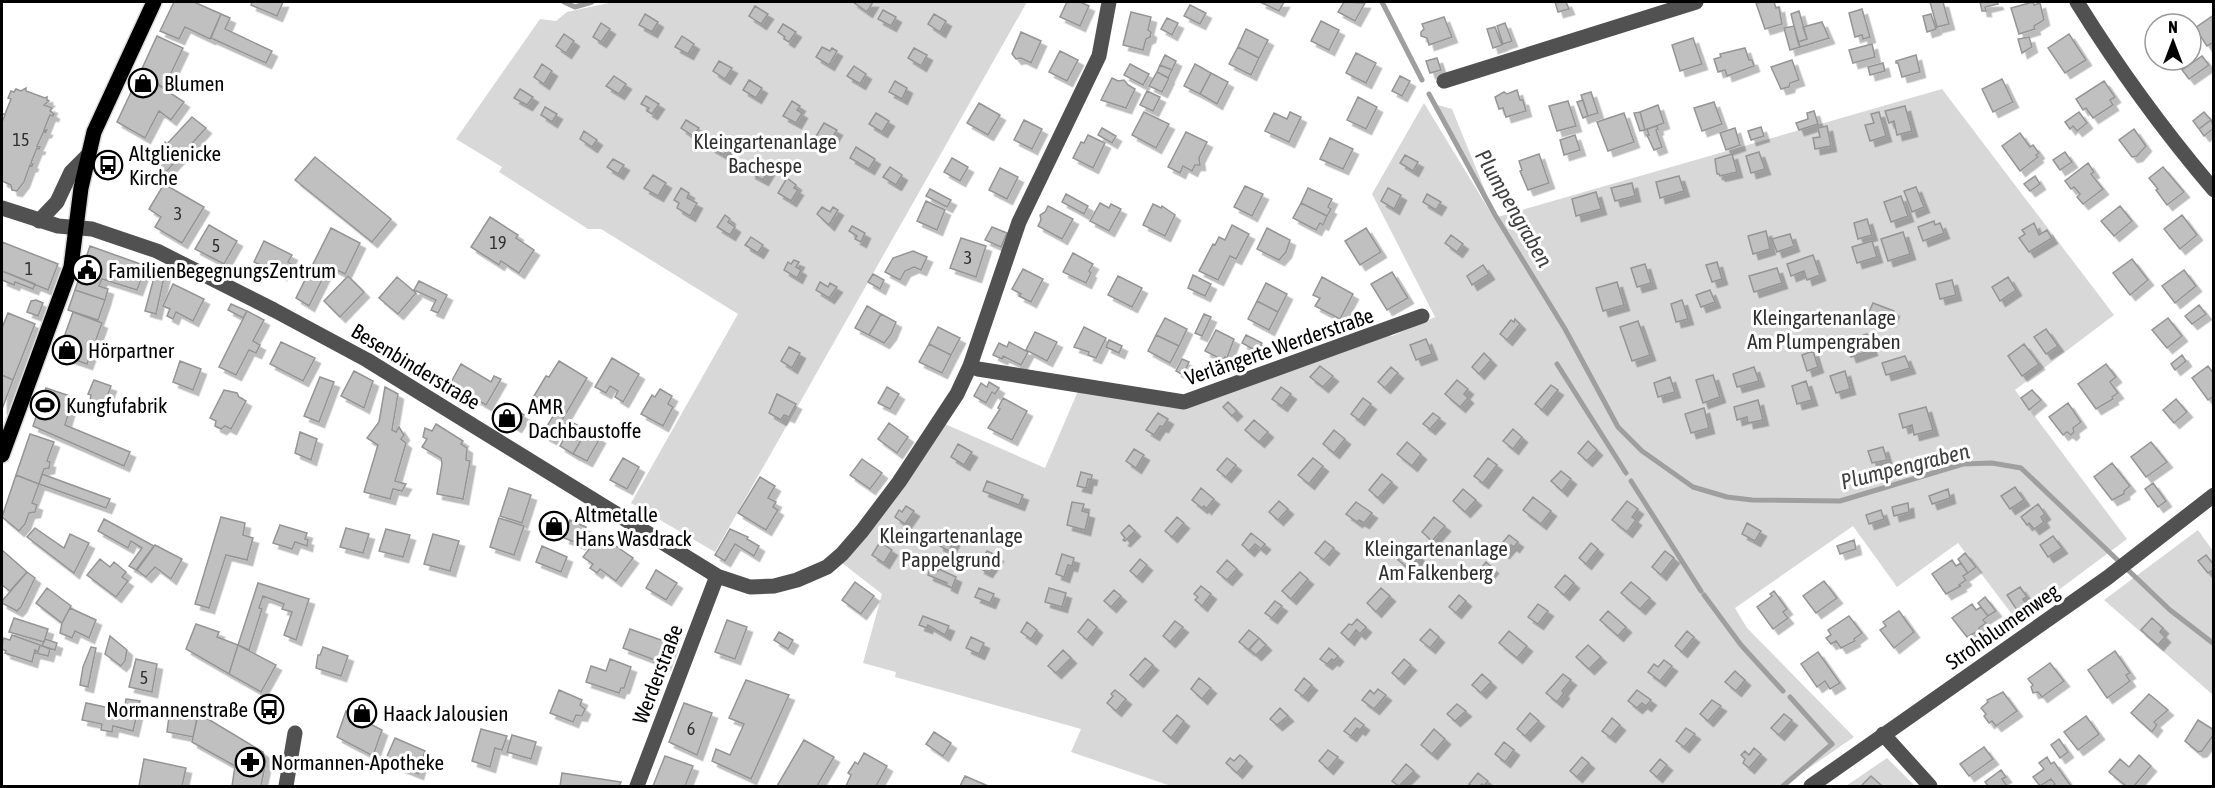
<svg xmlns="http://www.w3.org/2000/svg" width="2215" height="788" viewBox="0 0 2215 788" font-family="'Asap Condensed',sans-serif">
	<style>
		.green { fill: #d8d8d8 }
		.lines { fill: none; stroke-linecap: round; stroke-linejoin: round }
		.stream { stroke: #9f9f9f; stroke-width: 5 }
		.building { fill: #c0c0c0; stroke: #959595; stroke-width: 1.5; filter: url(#shadow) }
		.major-casing { stroke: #dbdbdb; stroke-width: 18 }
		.minor { stroke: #515151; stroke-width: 15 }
		.major { stroke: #000; stroke-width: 15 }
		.labels { text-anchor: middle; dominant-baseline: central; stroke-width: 6; stroke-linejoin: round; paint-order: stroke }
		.number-label { font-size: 18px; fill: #303030 }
		.poi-label { font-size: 21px; fill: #000; stroke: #fff; text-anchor: start }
		.park-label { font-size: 21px; fill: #2f2f2f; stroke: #fff }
		.street-label { font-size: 21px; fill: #000; stroke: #fff }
		.water-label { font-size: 22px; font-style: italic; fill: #404040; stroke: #fff }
	</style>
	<defs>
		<filter id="shadow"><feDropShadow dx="5.5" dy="5.5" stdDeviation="0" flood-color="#0004"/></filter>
	</defs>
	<rect width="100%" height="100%" fill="#fff"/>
	<!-- green -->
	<path class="green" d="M 613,2 L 1027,2 L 715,552 L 631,503 L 738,314 L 601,229 L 588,229 L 499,172 L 502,167 L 456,139 L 540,19 L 556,21 L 567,12 Z
		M 1942,89 L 2114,315 L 2015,390 L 2127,539 L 2017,621 L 1958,543 L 1897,587 L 1853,526 L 1735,608 L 1747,628 L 1854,737 L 1783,786 L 1171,786 L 1071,752 L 1081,729 L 895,677 L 896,672 L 863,663 L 882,594 L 842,563 L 945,424 L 1045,468 L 1078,391 L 1173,408 L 1293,370 L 1390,335 L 1392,336 L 1435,317 L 1372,194 L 1424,103 L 1494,218 Z
		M 1434,104 L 1452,109 L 1495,215 Z
		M 2198,530 L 2213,551 L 2213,695 L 2104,600 Z
		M 1887,758 L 1915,786 L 1846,786 Z"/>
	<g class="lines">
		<!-- stream -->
		<path class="stream" d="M 564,2 L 575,7 L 592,2
			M 1382,2 L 1422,80
			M 1429,94 L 1495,215 L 1565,329 L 1618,427 L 1642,451 L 1693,487 L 1727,497 L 1752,500 L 1840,501 L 1963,464 L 1992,463 L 2021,468 L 2170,610 L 2214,644
			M 1557,364 L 1626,473
			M 1631,481 L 1701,591
			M 1704,595 L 1741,645 L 1783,691
			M 1783,786 L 1832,744 L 1790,697"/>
	</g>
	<!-- building -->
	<path class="building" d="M 174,2 L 194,2 L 221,14 L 210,39 L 185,27 L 179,39 L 160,31 Z
		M 252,2 L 283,2 L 277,16 L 251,5 Z
		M 853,2 L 873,2 L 867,12 Z
		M 1067,2 L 1080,2 L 1089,6 L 1080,26 L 1060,17 Z
		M 1260,2 L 1284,2 L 1279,11 Z
		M 1344,2 L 1365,3 L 1355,21 L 1338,12 Z
		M 1555,2 L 1566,2 L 1569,9 L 1558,12 Z
		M 1762,2 L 1774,2 L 1776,8 L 1779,7 L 1782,24 L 1765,29 L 1756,3 Z
		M 1930,2 L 1943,2 L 1949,24 L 1937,27 Z
		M 1980,2 L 1997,2 L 1998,4 L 1985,7 L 1986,11 L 1982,11 Z
		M 2033,2 L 2034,5 L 2040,3 L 2044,20 L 2034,26 L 2035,29 L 2019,34 L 2011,8 Z
		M 1190,5 L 1206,13 L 1200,24 L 1184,16 Z
		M 755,6 L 768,14 L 761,24 L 749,16 Z
		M 1862,9 L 1870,37 L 1863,39 L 1862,35 L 1855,37 L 1849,13 Z
		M 883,10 L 896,17 L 891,26 L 878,19 Z
		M 1799,11 L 1807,39 L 1798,42 L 1791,14 Z
		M 1131,12 L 1151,17 L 1148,30 L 1151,32 L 1150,37 L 1146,39 L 1143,50 L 1123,45 Z
		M 221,14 L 230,18 L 225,29 L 272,51 L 266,63 L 211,38 Z
		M 645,14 L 658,22 L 652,32 L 639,25 Z
		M 934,14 L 946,21 L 940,32 L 928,24 Z
		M 1931,14 L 1936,29 L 1927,32 L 1923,16 Z
		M 2214,15 L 2214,42 L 2207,46 L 2195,28 Z
		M 1444,17 L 1452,37 L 1429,45 L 1427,38 L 1421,36 L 1421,32 L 1424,29 L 1422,24 Z
		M 1167,18 L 1178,23 L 1172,35 L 1161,29 Z
		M 1321,21 L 1339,30 L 1329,50 L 1311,41 Z
		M 1822,22 L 1829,38 L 1800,47 L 1798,42 L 1807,39 L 1803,27 Z
		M 601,23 L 610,29 L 601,42 L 593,37 Z
		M 1505,23 L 1512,41 L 1503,44 L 1497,26 Z
		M 783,24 L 796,32 L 789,42 L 784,39 L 785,37 L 778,32 Z
		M 1794,26 L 1800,47 L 1790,50 L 1784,28 Z
		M 1495,27 L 1502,45 L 1493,48 L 1487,29 Z
		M 1246,29 L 1268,40 L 1259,58 L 1238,47 Z
		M 1021,32 L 1041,41 L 1031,63 L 1021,58 L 1016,59 L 1012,54 Z
		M 564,34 L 574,41 L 566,53 L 556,46 Z
		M 2069,34 L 2086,60 L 2065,73 L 2048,48 Z
		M 157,36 L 183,48 L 164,88 L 140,73 Z
		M 682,36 L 694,44 L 688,54 L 675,47 Z
		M 2029,37 L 2032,47 L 2022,53 L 2018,39 Z
		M 1693,38 L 1702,64 L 1680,71 L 1672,45 Z
		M 1872,44 L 1875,57 L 1853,63 L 1849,50 Z
		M 822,47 L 830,51 L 832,48 L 837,51 L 829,65 L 816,57 Z
		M 1238,47 L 1259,58 L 1251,75 L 1229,64 Z
		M 914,48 L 927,55 L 921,66 L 908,58 Z
		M 1745,48 L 1749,60 L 1752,60 L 1754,66 L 1727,76 L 1725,70 L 1718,72 L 1714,59 L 1721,57 L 1720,54 Z
		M 1060,51 L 1078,60 L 1067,81 L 1049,72 Z
		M 1356,53 L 1376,63 L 1366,83 L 1346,73 Z
		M 1165,55 L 1176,61 L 1172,70 L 1160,65 Z
		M 1916,55 L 1920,72 L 1902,77 L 1898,63 L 1896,63 L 1896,61 Z
		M 2202,56 L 2209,65 L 2189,79 L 2182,70 Z
		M 1437,58 L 1441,70 L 1430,73 L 1426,61 Z
		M 1792,60 L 1799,80 L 1790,83 L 1789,87 L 1781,89 L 1771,67 Z
		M 719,61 L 732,68 L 725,79 L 713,71 Z
		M 1883,63 L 1885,71 L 1870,75 L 1868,67 Z
		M 542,64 L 552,71 L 544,84 L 534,77 Z
		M 1130,64 L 1149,74 L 1143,85 L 1124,75 Z
		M 1195,64 L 1211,73 L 1200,94 L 1184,86 Z
		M 1160,65 L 1172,70 L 1168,78 L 1157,72 Z
		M 854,66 L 866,74 L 860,84 L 847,76 Z
		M 1157,72 L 1169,78 L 1162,92 L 1149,86 Z
		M 140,73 L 184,102 L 171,120 L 159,111 L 145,138 L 117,122 Z
		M 1211,73 L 1228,82 L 1217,104 L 1200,94 Z
		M 614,76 L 626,84 L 619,94 L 606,86 Z
		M 1400,76 L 1410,81 L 1402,96 L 1392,91 Z
		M 1112,78 L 1118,81 L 1124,80 L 1128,85 L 1135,89 L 1126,108 L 1101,100 Z
		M 2002,79 L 2013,102 L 1993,112 L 1982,89 Z
		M 749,80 L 762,88 L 756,98 L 743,90 Z
		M 895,81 L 907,88 L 902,99 L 889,92 Z
		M 2104,81 L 2115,97 L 2110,100 L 2113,105 L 2093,118 L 2086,108 L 2083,110 L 2076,99 Z
		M 26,88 L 26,91 L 45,98 L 47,97 L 47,100 L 49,101 L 44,105 L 52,108 L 50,111 L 54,114 L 53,116 L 50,115 L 44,130 L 47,130 L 46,132 L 44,131 L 37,146 L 40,147 L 39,149 L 37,148 L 31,163 L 33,164 L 32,166 L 30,165 L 24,182 L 17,191 L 12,190 L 11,185 L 2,181 L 2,122 L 5,115 L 2,114 L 5,114 L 11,99 L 8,98 L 11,91 L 14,92 L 16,89 L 21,91 Z
		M 520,89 L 533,97 L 527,105 L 514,98 Z
		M 1517,90 L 1520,100 L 1523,100 L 1526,111 L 1506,117 L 1503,108 L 1499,109 L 1495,97 L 1504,92 L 1507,94 Z
		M 1147,91 L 1160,97 L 1153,111 L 1140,105 Z
		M 1591,92 L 1598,113 L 1588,116 L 1581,95 Z
		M 646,96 L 659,104 L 652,114 L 647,111 L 649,108 L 641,104 Z
		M 1358,97 L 1377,107 L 1366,129 L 1347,120 Z
		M 1583,100 L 1588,116 L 1583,118 L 1577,102 Z
		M 792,101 L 800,106 L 797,110 L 802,113 L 796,123 L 783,116 Z
		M 1568,101 L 1576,126 L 1557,131 L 1549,106 Z
		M 1714,102 L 1722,124 L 1702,131 L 1694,108 Z
		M 979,103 L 1000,115 L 988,135 L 967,123 Z
		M 1658,105 L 1664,123 L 1645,130 L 1640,112 Z
		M 1905,106 L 1912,131 L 1897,135 L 1894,121 L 1889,123 L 1885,111 Z
		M 545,107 L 557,114 L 552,122 L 541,115 Z
		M 1814,111 L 1818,124 L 1799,130 L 1796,123 L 1808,119 L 1807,113 Z
		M 1144,112 L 1169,124 L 1156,148 L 1132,135 Z
		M 1290,112 L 1301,117 L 1289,142 L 1265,131 L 1274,113 L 1287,119 Z
		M 1640,112 L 1645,130 L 1640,131 L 1634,113 Z
		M 1879,112 L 1886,136 L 1870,141 L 1865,125 L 1874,123 L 1871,114 Z
		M 2079,112 L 2087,123 L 2077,131 L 2073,126 L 2070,129 L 2065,122 Z
		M 2204,112 L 2211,120 L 2199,129 L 2193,121 Z
		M 876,113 L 889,121 L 882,132 L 869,124 Z
		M 1624,113 L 1634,142 L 1608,151 L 1597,122 Z
		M 192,117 L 206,128 L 166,172 L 152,160 L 160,152 L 158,150 L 165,142 L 167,144 Z
		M 686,120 L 699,128 L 693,136 L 681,128 Z
		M 1024,120 L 1042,129 L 1032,149 L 1014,140 Z
		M 2211,120 L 2214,128 L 2204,136 L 2199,129 Z
		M 824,123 L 837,130 L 828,145 L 815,138 Z
		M 1657,126 L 1658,129 L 1656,130 L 1662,147 L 1654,150 L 1647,135 L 1649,135 L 1647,129 Z
		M 1827,126 L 1831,146 L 1815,149 L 1813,138 L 1820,137 L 1818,128 Z
		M 1761,127 L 1764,136 L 1751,140 L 1748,131 Z
		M 1102,128 L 1116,136 L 1112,143 L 1098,135 Z
		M 1735,128 L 1740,145 L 1726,150 L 1720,133 Z
		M 2134,129 L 2146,146 L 2137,156 L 2132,157 L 2119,140 Z
		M 584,131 L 597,140 L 592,147 L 580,139 Z
		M 1186,132 L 1207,142 L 1199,158 L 1200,165 L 1195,165 L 1192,171 L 1183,166 L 1180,173 L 1168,167 Z
		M 2020,133 L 2030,147 L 2033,145 L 2039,153 L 2036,155 L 2038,157 L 2020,171 L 2002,146 Z
		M 1088,135 L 1105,143 L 1093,168 L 1073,158 L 1081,142 L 1084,143 Z
		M 1575,135 L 1580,150 L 1564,155 L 1560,140 Z
		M 715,138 L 728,147 L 724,155 L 710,147 Z
		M 1330,138 L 1353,149 L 1343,169 L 1320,159 Z
		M 856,147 L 875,159 L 869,169 L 850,158 Z
		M 1759,152 L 1765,169 L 1751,173 L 1746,156 Z
		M 2065,152 L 2072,162 L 2060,170 L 2053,160 Z
		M 1539,154 L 1549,183 L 1528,190 L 1520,171 L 1522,170 L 1519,161 Z
		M 1732,154 L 1737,172 L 1720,176 L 1719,174 L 1717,174 L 1715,159 Z
		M 1405,155 L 1418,162 L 1413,171 L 1400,163 Z
		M 315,157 L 391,219 L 372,242 L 295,180 Z
		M 952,158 L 968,167 L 960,181 L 944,172 Z
		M 613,159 L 624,165 L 618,174 L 607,167 Z
		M 756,163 L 769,170 L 763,180 L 750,173 Z
		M 2088,163 L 2094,172 L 2091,174 L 2103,189 L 2083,204 L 2077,197 L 2080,194 L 2074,187 L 2071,189 L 2065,181 Z
		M 890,167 L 902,175 L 896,185 L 883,177 Z
		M 2163,167 L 2184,192 L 2167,205 L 2156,190 L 2158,189 L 2149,178 Z
		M 1000,168 L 1018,177 L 1007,199 L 989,190 Z
		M 653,175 L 666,183 L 658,196 L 644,188 Z
		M 1679,176 L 1684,191 L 1660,198 L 1656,182 Z
		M 2035,176 L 2040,184 L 2030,191 L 2024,184 Z
		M 787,178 L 796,185 L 794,188 L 798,190 L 791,201 L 778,193 Z
		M 1632,183 L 1635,196 L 1615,201 L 1611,188 Z
		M 164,184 L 204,207 L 182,243 L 155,227 L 161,217 L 149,209 Z
		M 1245,186 L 1263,194 L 1252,216 L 1234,207 Z
		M 1916,187 L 1924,207 L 1912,212 L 1904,191 Z
		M 681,188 L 689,193 L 687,198 L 697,203 L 690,216 L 677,208 L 679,203 L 674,200 Z
		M 1308,188 L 1332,199 L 1328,207 L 1331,209 L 1327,216 L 1301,203 Z
		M 1388,188 L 1401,195 L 1394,209 L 1381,201 Z
		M 930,189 L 951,200 L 947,207 L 926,196 Z
		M 1596,192 L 1601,209 L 1576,216 L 1572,199 Z
		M 1066,194 L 1088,206 L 1084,214 L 1062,202 Z
		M 1427,194 L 1441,202 L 1436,210 L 1423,202 Z
		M 1901,196 L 1908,216 L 1891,222 L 1884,202 Z
		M 926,201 L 945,210 L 937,230 L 917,221 Z
		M 1100,203 L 1109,208 L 1111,204 L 1121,209 L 1109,231 L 1090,221 Z
		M 1301,203 L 1327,216 L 1323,225 L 1320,223 L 1316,230 L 1293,218 Z
		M 1153,204 L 1161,208 L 1162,206 L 1175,215 L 1165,236 L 1143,225 Z
		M 1048,206 L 1073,219 L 1062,239 L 1038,226 L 1041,220 L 1040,215 L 1045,212 Z
		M 2120,206 L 2132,221 L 2114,236 L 2101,221 Z
		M 822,207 L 830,212 L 833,207 L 838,210 L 829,225 L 817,214 Z
		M 725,215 L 730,219 L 728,222 L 735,227 L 730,235 L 717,227 Z
		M 2182,215 L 2197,235 L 2180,249 L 2164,229 Z
		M 490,217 L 518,235 L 516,238 L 534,250 L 519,273 L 501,261 L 499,265 L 471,247 Z
		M 1867,219 L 1872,235 L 1858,239 L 1854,223 Z
		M 1934,221 L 1935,225 L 1940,223 L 1944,233 L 1923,241 L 1918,227 Z
		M 2034,223 L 2039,235 L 2047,230 L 2052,238 L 2029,252 L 2019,238 L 2025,234 L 2022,230 Z
		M 209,225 L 237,241 L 224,264 L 195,249 Z
		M 1232,225 L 1249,234 L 1236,259 L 1230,256 L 1218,280 L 1199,271 L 1213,244 L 1215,245 L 1219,237 L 1225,240 Z
		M 852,226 L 865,233 L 861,242 L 855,239 L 857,236 L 849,231 Z
		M 992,227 L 1007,233 L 1001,247 L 985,240 Z
		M 331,228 L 360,243 L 345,274 L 329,266 L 309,306 L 296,298 Z
		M 1267,228 L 1290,240 L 1286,252 L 1279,260 L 1257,249 Z
		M 1366,228 L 1381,252 L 1360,265 L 1345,241 Z
		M 1766,231 L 1770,249 L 1753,254 L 1748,236 Z
		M 1903,232 L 1910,254 L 1888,261 L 1881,239 Z
		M 1790,234 L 1794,246 L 1777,252 L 1772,239 Z
		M 1451,235 L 1463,244 L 1457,252 L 1445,243 Z
		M 751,237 L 763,245 L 758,253 L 745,245 Z
		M 961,238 L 986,246 L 976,277 L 950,268 Z
		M 264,241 L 292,255 L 288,262 L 291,264 L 289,268 L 286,267 L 281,275 L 254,262 Z
		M 1872,241 L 1877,257 L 1857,263 L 1852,247 Z
		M 2,242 L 58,264 L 48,290 L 2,271 Z
		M 90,246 L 146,266 L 137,290 L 102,279 L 99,286 L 108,289 L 105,300 L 75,290 Z
		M 913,251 L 927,257 L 921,270 L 914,267 L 905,271 L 900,280 L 885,272 L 893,258 Z
		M 1073,253 L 1093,264 L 1089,271 L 1091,273 L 1086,283 L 1063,272 Z
		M 1813,255 L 1820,275 L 1807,280 L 1804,271 L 1791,276 L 1787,264 Z
		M 2132,259 L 2148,280 L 2130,295 L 2113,273 Z
		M 794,260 L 799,262 L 796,267 L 801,270 L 797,278 L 784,270 L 788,262 L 791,264 Z
		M 1717,262 L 1722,279 L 1712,282 L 1706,265 Z
		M 1645,264 L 1651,283 L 1637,287 L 1631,268 Z
		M 1483,265 L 1489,274 L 1472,285 L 1467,276 Z
		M 1777,268 L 1782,283 L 1754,292 L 1749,276 Z
		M 1023,269 L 1043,279 L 1031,302 L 1019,296 L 1021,294 L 1012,289 Z
		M 156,270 L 165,273 L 156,314 L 145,311 Z
		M 2184,270 L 2196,286 L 2175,303 L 2162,286 Z
		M 2,271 L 35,284 L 33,289 L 15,282 L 14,285 L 2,280 Z
		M 1392,272 L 1408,298 L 1387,310 L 1371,284 Z
		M 873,274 L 884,280 L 880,289 L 868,282 Z
		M 1193,275 L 1211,284 L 1205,296 L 1188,288 Z
		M 348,276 L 364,292 L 340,317 L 324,301 Z
		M 1118,276 L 1142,288 L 1132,307 L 1108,295 Z
		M 397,277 L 416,293 L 398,314 L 379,298 Z
		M 1322,277 L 1353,294 L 1340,319 L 1315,306 L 1320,298 L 1313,295 Z
		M 2008,277 L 2016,290 L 2000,301 L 1992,287 Z
		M 1952,280 L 1956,295 L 1940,299 L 1936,284 Z
		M 419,281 L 447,295 L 438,313 L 431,310 L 436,300 L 414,290 Z
		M 820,282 L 828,287 L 830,283 L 837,287 L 829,298 L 816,290 Z
		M 1617,282 L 1624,305 L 1603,311 L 1596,288 Z
		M 1266,283 L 1287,294 L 1278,312 L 1257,301 Z
		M 173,284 L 204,299 L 193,321 L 176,312 L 173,319 L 167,316 L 170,309 L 163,306 Z
		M 75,290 L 105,300 L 98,320 L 68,310 Z
		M 1710,290 L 1715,302 L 1701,307 L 1696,295 Z
		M 36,300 L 43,303 L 38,316 L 27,312 L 31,301 Z
		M 1682,300 L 1688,319 L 1676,322 L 1671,304 Z
		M 1257,301 L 1278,312 L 1269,330 L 1248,319 Z
		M 1873,303 L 1894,311 L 1890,321 L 1869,312 Z
		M 231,304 L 247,311 L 243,318 L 228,310 Z
		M 2199,305 L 2206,314 L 2192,324 L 2185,316 Z
		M 867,306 L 881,314 L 869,335 L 855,328 Z
		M 247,311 L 264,320 L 253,341 L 260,345 L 256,353 L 249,350 L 236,375 L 219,367 Z
		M 73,312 L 102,323 L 87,364 L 58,354 Z
		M 8,313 L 35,324 L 13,380 L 2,375 L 2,328 Z
		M 881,314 L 896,322 L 891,334 L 884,343 L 869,335 Z
		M 1204,314 L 1211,317 L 1202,336 L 1195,333 Z
		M 1165,318 L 1187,329 L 1179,346 L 1156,335 Z
		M 2168,318 L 2182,336 L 2167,348 L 2152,330 Z
		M 1515,319 L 1520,324 L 1507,340 L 1500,334 L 1511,320 L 1514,322 Z
		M 1638,321 L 1650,355 L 1632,361 L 1620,327 Z
		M 938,327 L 960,338 L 951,355 L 929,344 Z
		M 1084,327 L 1106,338 L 1096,358 L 1088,355 L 1089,352 L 1074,347 Z
		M 2046,329 L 2058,346 L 2046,354 L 2034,337 Z
		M 1216,330 L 1234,339 L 1227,358 L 1225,357 L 1223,360 L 1205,351 Z
		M 1035,332 L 1057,342 L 1047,361 L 1026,350 Z
		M 1867,334 L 1872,350 L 1851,357 L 1845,341 Z
		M 1156,335 L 1179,346 L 1170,363 L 1148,351 Z
		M 1246,335 L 1262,343 L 1258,352 L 1242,343 Z
		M 1426,339 L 1432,354 L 1416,360 L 1410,345 Z
		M 1109,340 L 1122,346 L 1119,353 L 1106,347 Z
		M 281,342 L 315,358 L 303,381 L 270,364 Z
		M 1009,342 L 1028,352 L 1021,365 L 1003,356 L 1002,359 L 993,355 L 999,343 L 1007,347 Z
		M 929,344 L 951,355 L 942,373 L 919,362 Z
		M 2024,344 L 2039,364 L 2022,376 L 2008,356 Z
		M 789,347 L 800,353 L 792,368 L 781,361 Z
		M 1813,351 L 1818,367 L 1807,371 L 1802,355 Z
		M 1484,353 L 1491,360 L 1479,374 L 1472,367 Z
		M 2182,355 L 2186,361 L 2175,370 L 2171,364 Z
		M 1905,356 L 1910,368 L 1886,375 L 1882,363 Z
		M 612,358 L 639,374 L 623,402 L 615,397 L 618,391 L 610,386 L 606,393 L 595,387 Z
		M 1182,359 L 1189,362 L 1183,375 L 1176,371 Z
		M 180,361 L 201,369 L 193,390 L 173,382 Z
		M 559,361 L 587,378 L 551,439 L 542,434 L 557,410 L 534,396 L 546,376 L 549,377 Z
		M 461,364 L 491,382 L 494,376 L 501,379 L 486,405 L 450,384 Z
		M 2106,364 L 2116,377 L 2110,382 L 2118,393 L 2112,397 L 2113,399 L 2096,409 L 2078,384 Z
		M 1320,366 L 1333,376 L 1323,387 L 1310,377 Z
		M 2208,366 L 2214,374 L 2214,396 L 2208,400 L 2192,378 Z
		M 1391,367 L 1398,373 L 1385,388 L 1378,382 Z
		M 1754,367 L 1759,381 L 1737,387 L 1733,374 Z
		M 354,371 L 373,381 L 364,408 L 341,396 Z
		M 1845,371 L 1850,389 L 1836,393 L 1830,376 Z
		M 2,375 L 13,380 L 2,409 Z
		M 1713,375 L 1720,397 L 1703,403 L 1696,380 Z
		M 320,377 L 334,382 L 319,422 L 304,416 Z
		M 1670,377 L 1675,392 L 1658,397 L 1654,383 Z
		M 94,380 L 111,386 L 104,405 L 90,400 L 91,395 L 88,394 Z
		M 1457,380 L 1468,389 L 1464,394 L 1468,398 L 1460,407 L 1445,394 Z
		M 1806,381 L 1812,400 L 1797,404 L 1792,386 Z
		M 989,382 L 999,388 L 995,394 L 992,392 L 986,403 L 974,396 L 981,383 L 987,387 Z
		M 1551,385 L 1558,390 L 1542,410 L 1535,404 Z
		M 385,387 L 398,394 L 392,430 L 396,432 L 399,427 L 404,435 L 401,439 L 406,443 L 395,481 L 406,484 L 402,491 L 393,489 L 390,499 L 364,492 L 378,445 L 367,438 L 379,422 Z
		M 887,387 L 899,394 L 890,409 L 878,403 Z
		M 1281,387 L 1291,394 L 1282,406 L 1272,399 Z
		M 46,388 L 73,397 L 65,425 L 130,452 L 124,466 L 33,426 Z
		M 660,389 L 672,396 L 668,404 L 673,407 L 663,426 L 641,414 L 652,395 L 655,397 Z
		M 224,390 L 237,393 L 239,397 L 246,401 L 231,429 L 225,426 L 221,429 L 215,426 L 216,421 L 210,418 Z
		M 2032,390 L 2041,400 L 2029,410 L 2021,398 Z
		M 777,394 L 796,404 L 789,417 L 784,415 L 781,420 L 769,413 Z
		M 1003,398 L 1027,411 L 1012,440 L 988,428 L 1000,409 L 998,408 Z
		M 1363,398 L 1371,404 L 1359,420 L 1351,414 Z
		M 2176,399 L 2187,412 L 2174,423 L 2163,410 Z
		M 1758,400 L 1763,420 L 1748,423 L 1747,417 L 1737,420 L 1734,407 Z
		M 1228,402 L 1237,411 L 1232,416 L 1223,407 Z
		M 505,403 L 524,415 L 516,427 L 498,415 Z
		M 2068,403 L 2081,422 L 2073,428 L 2074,432 L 2071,435 L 2067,432 L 2063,435 L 2049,417 Z
		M 1926,407 L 1933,430 L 1914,435 L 1912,425 L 1903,428 L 1899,414 Z
		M 1704,408 L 1709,428 L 1691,433 L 1685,414 Z
		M 1158,413 L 1168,419 L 1163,427 L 1160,426 L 1154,435 L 1146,430 Z
		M 1433,413 L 1440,418 L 1430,429 L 1423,424 Z
		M 1254,420 L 1268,432 L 1259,442 L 1245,430 Z
		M 573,423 L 587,430 L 573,454 L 560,446 Z
		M 889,423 L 908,437 L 897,453 L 878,439 Z
		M 436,424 L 463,441 L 461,444 L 467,448 L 466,460 L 470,461 L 463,499 L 437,494 L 442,464 L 441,458 L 422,447 L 427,439 L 423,437 L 425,428 L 432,431 Z
		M 1513,429 L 1522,437 L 1513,449 L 1503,441 Z
		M 587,430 L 600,438 L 587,461 L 573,454 Z
		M 1334,430 L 1345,439 L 1334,453 L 1323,444 Z
		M 300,432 L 317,439 L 311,460 L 295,453 Z
		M 30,434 L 54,442 L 47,461 L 50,462 L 49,468 L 44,469 L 39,484 L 16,475 Z
		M 1588,441 L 1597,450 L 1587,461 L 1578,453 Z
		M 1407,442 L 1421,454 L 1412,466 L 1397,454 Z
		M 2151,442 L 2167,462 L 2146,477 L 2131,457 Z
		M 958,444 L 972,452 L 964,465 L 951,457 Z
		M 1883,447 L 1887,460 L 1872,463 L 1868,451 Z
		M 1134,449 L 1144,455 L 1136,468 L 1126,461 Z
		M 623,458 L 639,467 L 627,489 L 610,480 Z
		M 1227,458 L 1236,465 L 1226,477 L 1217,470 Z
		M 1313,458 L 1323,466 L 1309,484 L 1298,475 Z
		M 1488,458 L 1497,465 L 1483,483 L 1474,476 Z
		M 862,459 L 882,473 L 870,489 L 850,475 Z
		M 2112,463 L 2130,486 L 2124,491 L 2124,494 L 2112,500 L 2094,477 Z
		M 1561,471 L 1571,479 L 1562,491 L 1551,481 Z
		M 1081,472 L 1092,475 L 1091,480 L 1088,479 L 1086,488 L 1077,486 Z
		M 42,474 L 110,499 L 106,508 L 39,484 Z
		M 1382,474 L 1392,482 L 1378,498 L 1369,490 Z
		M 16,475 L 39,484 L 32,503 L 37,505 L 35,512 L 29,513 L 25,524 L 19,531 L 2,517 Z
		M 760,477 L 775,486 L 768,498 L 776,502 L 773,507 L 778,510 L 766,530 L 738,513 Z
		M 987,481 L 1023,495 L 1019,505 L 983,491 Z
		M 2153,483 L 2166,501 L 2158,507 L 2145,489 Z
		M 2015,487 L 2024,500 L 2010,509 L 2001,496 Z
		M 509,488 L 531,495 L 522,523 L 500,516 Z
		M 1201,488 L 1214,499 L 1206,509 L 1204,506 L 1202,508 L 1192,500 Z
		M 1463,489 L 1476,500 L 1465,512 L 1453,501 Z
		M 1948,489 L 1950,498 L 1932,504 L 1929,496 Z
		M 1533,497 L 1551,511 L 1541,524 L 1523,510 Z
		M 1279,501 L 1288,509 L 1278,520 L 1269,512 Z
		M 1627,501 L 1638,509 L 1632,517 L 1636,520 L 1627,532 L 1612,520 Z
		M 1072,502 L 1084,504 L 1082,511 L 1089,513 L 1085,530 L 1067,525 Z
		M 1356,502 L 1372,513 L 1364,523 L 1359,520 L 1357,522 L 1346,514 Z
		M 1908,503 L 1909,512 L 1894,516 L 1892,507 Z
		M 2038,504 L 2045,514 L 2041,517 L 2044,522 L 2034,529 L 2029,523 L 2027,525 L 2021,517 Z
		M 906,506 L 914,511 L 905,524 L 895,517 L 899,510 L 902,512 Z
		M 1881,510 L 1884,519 L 1869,524 L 1866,515 Z
		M 221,517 L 245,523 L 243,535 L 253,538 L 247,560 L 226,555 L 209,608 L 195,604 Z
		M 1177,517 L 1184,523 L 1172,537 L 1165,531 Z
		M 1434,517 L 1445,526 L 1432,541 L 1422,532 Z
		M 499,518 L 524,526 L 514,555 L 490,547 Z
		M 104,519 L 154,546 L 136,570 L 129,566 L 142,548 L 131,541 L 128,548 L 98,531 Z
		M 570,520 L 586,527 L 580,544 L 564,538 Z
		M 1747,523 L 1761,531 L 1755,541 L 1742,534 Z
		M 280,525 L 307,533 L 305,539 L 308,540 L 307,546 L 295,542 L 292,549 L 273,543 Z
		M 1129,525 L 1135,531 L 1125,541 L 1123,540 L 1125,538 L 1121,533 Z
		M 35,528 L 64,548 L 70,534 L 89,543 L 74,573 L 27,537 Z
		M 346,528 L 369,534 L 363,553 L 340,547 Z
		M 386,529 L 410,535 L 403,557 L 379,551 Z
		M 730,529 L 748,537 L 747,539 L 759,546 L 754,556 L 735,544 L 725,561 L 715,555 Z
		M 948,533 L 956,537 L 949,551 L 938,545 L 942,537 L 945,538 Z
		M 1251,533 L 1265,544 L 1261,549 L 1255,544 L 1249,551 L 1242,545 Z
		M 433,534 L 459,541 L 450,571 L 424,564 Z
		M 600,535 L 633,558 L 616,581 L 600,569 L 597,573 L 590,568 L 593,564 L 583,557 Z
		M 1509,535 L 1518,542 L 1514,547 L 1511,545 L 1504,553 L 1498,548 Z
		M 2053,536 L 2062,548 L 2048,557 L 2040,545 Z
		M 1854,540 L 1856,549 L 1840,554 L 1837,546 Z
		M 1325,541 L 1334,548 L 1324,560 L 1315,553 Z
		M 880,542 L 892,550 L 884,563 L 872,555 Z
		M 1591,543 L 1598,549 L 1586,564 L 1579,558 Z
		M 155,545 L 182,559 L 171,579 L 155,567 L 146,577 L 137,570 Z
		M 542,546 L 567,557 L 561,572 L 536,562 Z
		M 1409,547 L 1419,556 L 1409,569 L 1398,560 Z
		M 2,550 L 27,572 L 10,591 L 2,585 Z
		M 987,551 L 998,556 L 987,572 L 979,568 Z
		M 1665,551 L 1674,558 L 1661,575 L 1652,567 Z
		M 1965,553 L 1976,567 L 1968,573 L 1958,559 Z
		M 1062,554 L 1074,558 L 1072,566 L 1068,565 L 1064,577 L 1056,574 Z
		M 2206,555 L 2214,565 L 2214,569 L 2208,573 L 2198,561 Z
		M 100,559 L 110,567 L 114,562 L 126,572 L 122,577 L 128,581 L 116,597 L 87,575 Z
		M 1140,559 L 1147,565 L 1137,577 L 1130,571 Z
		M 1227,560 L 1237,569 L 1227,580 L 1217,572 Z
		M 1952,560 L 1956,566 L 1961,563 L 1968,573 L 1963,576 L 1966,580 L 1959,585 L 1961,586 L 1946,594 L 1932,574 Z
		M 1486,562 L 1493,568 L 1484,579 L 1477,573 Z
		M 930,568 L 938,571 L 939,569 L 956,577 L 952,588 L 946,585 L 947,583 L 928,575 Z
		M 656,570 L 677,583 L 666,600 L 646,588 Z
		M 27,572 L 35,578 L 21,607 L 17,611 L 2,603 L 2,601 Z
		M 1300,572 L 1308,579 L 1291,599 L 1282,591 Z
		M 1565,575 L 1574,583 L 1564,595 L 1555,587 Z
		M 1824,581 L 1837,598 L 1816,613 L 1803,596 Z
		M 855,582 L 874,596 L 861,614 L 842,600 Z
		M 1631,582 L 1650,598 L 1640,609 L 1621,593 Z
		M 258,583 L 309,599 L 296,640 L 284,635 L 292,612 L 282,609 L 284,604 L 263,596 L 259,608 L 262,609 L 249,650 L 238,645 Z
		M 1201,586 L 1211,594 L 1202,606 L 1195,600 L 1198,597 L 1194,594 Z
		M 2020,587 L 2027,597 L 2023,599 L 2026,604 L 2017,610 L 2007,595 Z
		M 47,588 L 71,606 L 62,623 L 36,603 Z
		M 979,588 L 994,594 L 990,603 L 975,597 Z
		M 1049,588 L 1066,593 L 1062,607 L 1045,602 Z
		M 1381,588 L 1390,596 L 1376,612 L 1367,603 Z
		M 1114,590 L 1121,596 L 1111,607 L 1104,601 Z
		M 1774,591 L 1787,609 L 1783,612 L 1788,618 L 1773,629 L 1757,607 L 1772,596 L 1770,594 Z
		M 1459,595 L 1466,601 L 1456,613 L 1449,607 Z
		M 1985,597 L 1996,611 L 1988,616 L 1978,603 Z
		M 1275,601 L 1282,606 L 1272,618 L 1265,613 Z
		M 1538,604 L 1548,611 L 1538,624 L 1528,617 Z
		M 1972,604 L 1976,610 L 1981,607 L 1988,616 L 1983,620 L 1986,623 L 1979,628 L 1980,630 L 1967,637 L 1952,618 Z
		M 70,608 L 96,620 L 89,638 L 75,631 L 72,638 L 60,633 L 62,623 Z
		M 1608,611 L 1626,627 L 1618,636 L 1600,620 Z
		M 1899,611 L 1914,632 L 1894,648 L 1880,630 L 1886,626 L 1883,622 Z
		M 923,616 L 949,626 L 945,635 L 928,625 L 927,628 L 919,625 Z
		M 1849,616 L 1862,633 L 1854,639 L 1855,641 L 1841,648 L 1836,641 L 1831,644 L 1826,638 L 1831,635 L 1828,630 Z
		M 14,618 L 48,629 L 44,642 L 9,632 Z
		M 2152,618 L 2163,628 L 2160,632 L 2165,637 L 2158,645 L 2141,630 Z
		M 1088,619 L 1097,627 L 1087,640 L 1078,632 Z
		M 1357,619 L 1366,627 L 1360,634 L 1356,630 L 1349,640 L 1341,633 L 1349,624 L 1352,625 Z
		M 727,620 L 747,627 L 735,659 L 715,652 Z
		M 1175,621 L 1183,627 L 1170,642 L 1163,636 Z
		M 1027,622 L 1037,630 L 1031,639 L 1021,632 Z
		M 196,624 L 219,632 L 217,637 L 238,645 L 229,674 L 186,649 Z
		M 630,629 L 672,644 L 665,664 L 623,648 Z
		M 1430,629 L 1439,637 L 1430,648 L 1420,640 Z
		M 1249,630 L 1259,638 L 1249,650 L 1239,642 Z
		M 1509,631 L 1527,646 L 1517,658 L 1499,643 Z
		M 1687,631 L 1694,637 L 1682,652 L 1675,646 Z
		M 779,632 L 793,640 L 788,649 L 774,640 Z
		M 12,635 L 40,645 L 38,652 L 35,650 L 32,662 L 5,653 L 6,651 L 2,649 L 3,638 L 10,640 Z
		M 110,636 L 127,650 L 125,661 L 121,666 L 105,654 Z
		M 971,637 L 984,643 L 979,654 L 966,648 Z
		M 1259,638 L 1266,645 L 1256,655 L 1249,649 Z
		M 45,639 L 57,643 L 55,650 L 42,646 Z
		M 40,645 L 50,649 L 48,656 L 35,653 L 35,650 L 38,652 Z
		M 238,645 L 276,665 L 261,692 L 229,674 Z
		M 1588,645 L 1601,657 L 1589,669 L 1576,657 Z
		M 91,647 L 96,648 L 88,687 L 80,685 L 83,667 Z
		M 323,647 L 348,656 L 341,676 L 316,668 L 318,655 L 320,655 Z
		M 1329,648 L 1338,656 L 1334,661 L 1332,659 L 1327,664 L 1320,659 Z
		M 1063,650 L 1071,658 L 1056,673 L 1048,666 Z
		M 2115,651 L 2130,673 L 2126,675 L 2130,681 L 2107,698 L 2088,670 Z
		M 1818,652 L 1840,683 L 1830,689 L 1825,681 L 1817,687 L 1801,664 Z
		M 1145,658 L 1153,665 L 1138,682 L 1130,675 Z
		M 136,659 L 157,664 L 152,692 L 129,687 Z
		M 610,659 L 631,667 L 624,688 L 621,688 L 619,693 L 586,682 L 591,666 L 606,671 Z
		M 1404,659 L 1411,665 L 1399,679 L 1392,673 Z
		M 1664,660 L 1672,666 L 1660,681 L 1648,672 L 1654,664 L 1658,667 Z
		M 2050,663 L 2064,681 L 2042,697 L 2038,692 L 2033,693 L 2031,687 L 2033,685 L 2028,679 Z
		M 1735,671 L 1745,680 L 1736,691 L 1725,682 Z
		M 1482,674 L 1491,682 L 1481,693 L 1472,685 Z
		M 1563,674 L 1571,680 L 1562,691 L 1564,693 L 1557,702 L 1546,693 Z
		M 1199,678 L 1211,688 L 1202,699 L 1191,689 Z
		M 1304,678 L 1312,685 L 1303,696 L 1295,690 Z
		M 746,680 L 789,695 L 751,779 L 712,761 L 716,749 L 730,755 L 744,724 L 729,718 Z
		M 1378,689 L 1386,695 L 1374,709 L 1362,700 L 1370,690 L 1374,694 Z
		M 559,690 L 582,700 L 580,705 L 585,709 L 582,716 L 576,715 L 573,722 L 550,713 Z
		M 1115,690 L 1126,699 L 1116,711 L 1107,703 L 1113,696 L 1111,694 Z
		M 1637,690 L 1651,700 L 1646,706 L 1642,703 L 1637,708 L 1628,701 Z
		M 2003,692 L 2017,711 L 1996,726 L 1992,721 L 1989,723 L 1984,716 L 1986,714 L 1981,708 L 1988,702 L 1987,700 Z
		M 2149,694 L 2168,710 L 2154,722 L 2157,725 L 2152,732 L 2131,713 Z
		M 126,699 L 140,701 L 133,731 L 113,726 L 112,732 L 101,730 L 102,724 L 82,720 L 86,703 L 124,711 Z
		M 1712,700 L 1721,706 L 1708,721 L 1700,714 Z
		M 684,703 L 712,713 L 697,755 L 669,742 Z
		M 1457,704 L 1466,711 L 1455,721 L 1447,714 Z
		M 1280,708 L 1288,716 L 1277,725 L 1270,719 Z
		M 170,709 L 198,715 L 193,737 L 167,732 Z
		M 346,711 L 382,730 L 373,756 L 337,737 Z
		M 198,713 L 263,752 L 266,761 L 261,786 L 232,786 L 235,766 L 192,742 Z
		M 1530,713 L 1539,721 L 1525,736 L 1517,729 Z
		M 1784,714 L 1792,720 L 1779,735 L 1771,728 Z
		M 1177,715 L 1184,721 L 1171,738 L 1163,731 Z
		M 2086,716 L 2099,734 L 2078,750 L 2064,732 Z
		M 1355,718 L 1364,725 L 1360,730 L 1357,728 L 1351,736 L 1344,731 Z
		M 1612,718 L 1620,725 L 1610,737 L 1602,731 Z
		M 2198,720 L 2214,730 L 2214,734 L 2202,751 L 2198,752 L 2185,741 Z
		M 1686,728 L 1695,734 L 1684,747 L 1676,741 Z
		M 481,729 L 507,736 L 502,750 L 495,748 L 490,767 L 472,761 Z
		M 1434,729 L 1445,739 L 1432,754 L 1421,745 Z
		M 934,732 L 951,743 L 943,756 L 926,744 Z
		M 512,735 L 536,742 L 531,759 L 507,752 Z
		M 395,738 L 425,751 L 418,774 L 385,761 Z
		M 2059,739 L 2068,752 L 2060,758 L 2051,745 Z
		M 804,740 L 834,757 L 817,786 L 777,786 Z
		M 1504,742 L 1514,750 L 1505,762 L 1495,754 Z
		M 1984,747 L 1993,759 L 1969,776 L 1960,764 Z
		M 1754,748 L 1761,754 L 1749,768 L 1743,763 L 1745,759 L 1741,755 L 1745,751 L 1749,755 Z
		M 1328,750 L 1338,757 L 1328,769 L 1319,761 Z
		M 864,753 L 887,766 L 876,786 L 846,786 L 851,775 L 848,773 L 855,762 L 858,764 Z
		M 1240,755 L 1247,761 L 1237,773 L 1226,763 L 1230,758 L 1234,761 Z
		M 2139,755 L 2151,766 L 2134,786 L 2126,786 L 2109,772 L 2120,759 L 2129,767 Z
		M 665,756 L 693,766 L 685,786 L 653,786 Z
		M 1582,757 L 1589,763 L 1577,777 L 1570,771 Z
		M 2047,757 L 2051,764 L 2054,762 L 2071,786 L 2052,786 L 2055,784 L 2051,779 L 2040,786 L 2033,777 L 2044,769 L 2039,763 Z
		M 144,759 L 186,768 L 182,786 L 139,786 Z
		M 1660,759 L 1667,765 L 1657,777 L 1650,771 Z
		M 1406,764 L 1414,771 L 1399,786 L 1392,781 Z
		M 2001,770 L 2006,777 L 2002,779 L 2007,786 L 1988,786 L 1985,782 Z
		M 562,773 L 621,782 L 619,786 L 560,786 Z
		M 1478,773 L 1488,781 L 1484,786 L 1482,784 L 1480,786 L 1472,786 L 1469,784 Z
		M 965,776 L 988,786 L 960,786 Z
		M 1871,776 L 1882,786 L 1863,786 L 1862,785 Z"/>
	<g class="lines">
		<!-- major casing -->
		<g class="major-casing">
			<path id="major" d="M 2,455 L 71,267 L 81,188 L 94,132 L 154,2"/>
		</g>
		<!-- minor -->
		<path class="minor" d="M 2077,2 C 2118,68 2163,130 2214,190
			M 1444,81 L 1696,2
			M 2,208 L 58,226 L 92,229 L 157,251 L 274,310 L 367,360 L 717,576 L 750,587 L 774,586 L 797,580 L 827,567 L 842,554 L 862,531 L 899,482 L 957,394 L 970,366 L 1019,222 L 1099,56 L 1109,2
			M 39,221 L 57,202 L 71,172 L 88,155
			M 970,366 L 978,369 L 1184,402 L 1422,316
			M 1883,734 L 1930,786
			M 286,786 L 295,733
			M 637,786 L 717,576
			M 1811,786 L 2107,578 L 2214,495"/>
		<!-- major -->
		<use href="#major" class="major"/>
	</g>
	<!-- icons -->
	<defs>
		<g id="shop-ring" transform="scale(1.5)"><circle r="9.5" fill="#fff" stroke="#000" stroke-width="1.5"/><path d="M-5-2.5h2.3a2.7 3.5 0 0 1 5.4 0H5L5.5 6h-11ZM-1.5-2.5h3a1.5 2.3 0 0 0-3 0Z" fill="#000"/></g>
		<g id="bus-ring" transform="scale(1.5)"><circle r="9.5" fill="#fff" stroke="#000" stroke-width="1.5"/><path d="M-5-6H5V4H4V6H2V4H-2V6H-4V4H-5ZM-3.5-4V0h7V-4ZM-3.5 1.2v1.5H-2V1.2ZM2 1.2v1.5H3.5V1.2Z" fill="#000"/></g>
		<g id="civic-ring" transform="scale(1.5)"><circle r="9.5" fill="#fff" stroke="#000" stroke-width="1.5"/><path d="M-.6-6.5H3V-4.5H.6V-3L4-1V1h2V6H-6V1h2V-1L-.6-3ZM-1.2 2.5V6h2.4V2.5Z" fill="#000"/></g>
		<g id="stadium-ring" transform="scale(1.5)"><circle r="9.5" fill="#fff" stroke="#000" stroke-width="1.5"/><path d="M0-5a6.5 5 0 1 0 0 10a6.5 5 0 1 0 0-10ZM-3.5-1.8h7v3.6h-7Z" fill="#000"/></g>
		<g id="pharmacy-ring" transform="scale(1.5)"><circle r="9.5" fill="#fff" stroke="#000" stroke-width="1.5"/><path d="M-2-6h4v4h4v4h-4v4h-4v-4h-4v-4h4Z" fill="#000"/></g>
	</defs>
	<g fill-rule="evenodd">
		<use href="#shop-ring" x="143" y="83"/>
		<use href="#bus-ring" x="108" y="165"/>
		<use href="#civic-ring" x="87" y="270"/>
		<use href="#shop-ring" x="67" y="350"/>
		<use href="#stadium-ring" x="45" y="405"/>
		<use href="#shop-ring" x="507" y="418"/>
		<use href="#shop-ring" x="554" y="526"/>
		<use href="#bus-ring" x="269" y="709"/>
		<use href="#shop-ring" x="362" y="713"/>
		<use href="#pharmacy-ring" x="250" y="762"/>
	</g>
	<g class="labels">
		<!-- number labels -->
		<g class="number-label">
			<text x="21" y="139">15</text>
			<text x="178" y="213">3</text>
			<text x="498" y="242">19</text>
			<text x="216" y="245">5</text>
			<text x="968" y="257">3</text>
			<text x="29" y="268">1</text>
			<text x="144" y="677">5</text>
			<text x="691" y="728">6</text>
		</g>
		<!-- poi labels -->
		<g class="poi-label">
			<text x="164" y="83">Blumen</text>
			<text x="129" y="153">Altglienicke<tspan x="129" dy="24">Kirche</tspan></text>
			<text x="108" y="270">FamilienBegegnungsZentrum</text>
			<text x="88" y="350">Hörpartner</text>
			<text x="66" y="405">Kungfufabrik</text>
			<text x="528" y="406">AMR<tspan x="528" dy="24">Dachbaustoffe</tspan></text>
			<text x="575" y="514">Altmetalle<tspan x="575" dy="24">Hans Wasdrack</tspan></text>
			<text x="248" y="709" text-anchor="end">Normannenstraße</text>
			<text x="383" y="713">Haack Jalousien</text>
			<text x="271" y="762">Normannen-Apotheke</text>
		</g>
		<!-- park labels -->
		<g class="park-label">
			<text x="765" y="141">Kleingartenanlage<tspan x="765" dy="24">Bachespe</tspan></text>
			<text x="1824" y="317">Kleingartenanlage<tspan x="1824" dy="24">Am Plumpengraben</tspan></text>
			<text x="951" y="535">Kleingartenanlage<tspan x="951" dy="24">Pappelgrund</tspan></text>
			<text x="1436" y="548">Kleingartenanlage<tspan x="1436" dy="24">Am Falkenberg</tspan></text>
		</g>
		<!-- street labels -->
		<g class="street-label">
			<text transform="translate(1279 346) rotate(-19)">Verlängerte Werderstraße</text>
			<text transform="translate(416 366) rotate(31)">Besenbinderstraße</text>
			<text transform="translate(2002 626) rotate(-35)">Strohblumenweg</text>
			<text transform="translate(657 674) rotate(-69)">Werderstraße</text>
		</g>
		<!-- water labels -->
		<g class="water-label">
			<text transform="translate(1514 208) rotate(60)">Plumpengraben</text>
			<text transform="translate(1905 466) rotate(-14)">Plumpengraben</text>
		</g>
	</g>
	<!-- border -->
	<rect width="2215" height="788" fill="none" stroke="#000000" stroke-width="6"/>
	<!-- north arrow -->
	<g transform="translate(2173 42)"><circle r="28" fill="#ffffff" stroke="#999999" stroke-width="1.5"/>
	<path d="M0-4.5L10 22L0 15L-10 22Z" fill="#000000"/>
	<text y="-9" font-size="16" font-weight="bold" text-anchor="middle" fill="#000000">N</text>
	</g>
</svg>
